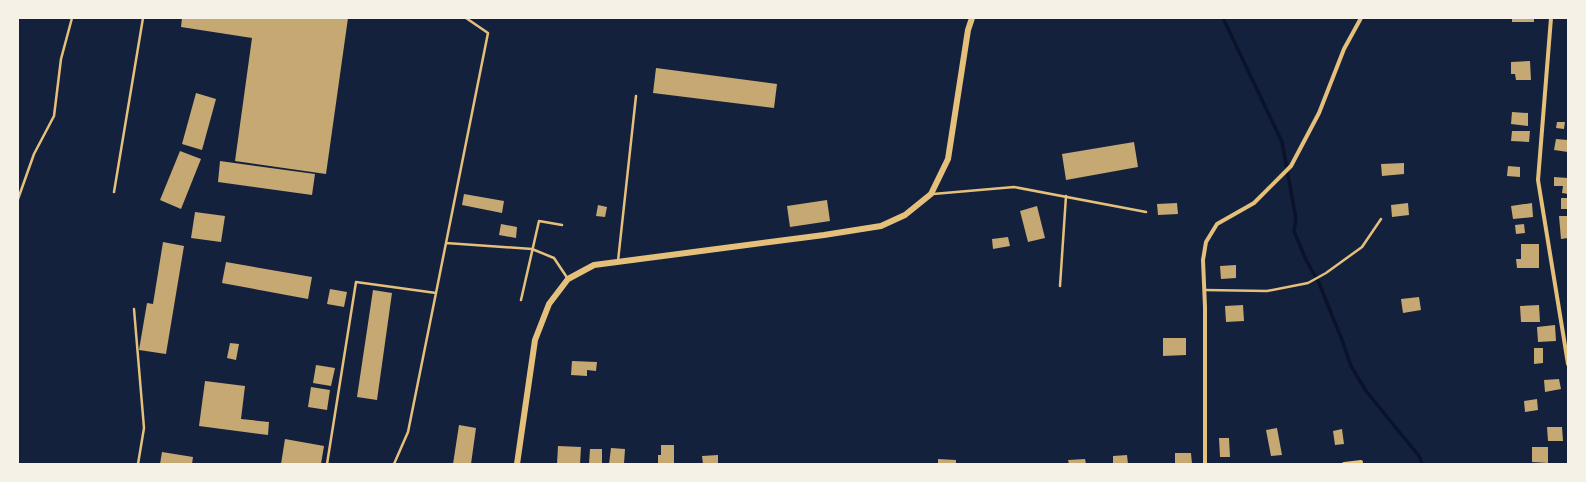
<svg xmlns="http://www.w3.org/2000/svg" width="1586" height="482" viewBox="0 0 1586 482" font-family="Raleway,sans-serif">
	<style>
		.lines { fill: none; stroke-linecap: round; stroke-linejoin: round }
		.stream { stroke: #0b132b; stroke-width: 3.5 }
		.building { fill: #c6a872 }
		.service { stroke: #e5c07b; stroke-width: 2.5 }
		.minor { stroke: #e5c07b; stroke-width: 4 }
		.tertiary { stroke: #e5c07b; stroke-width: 6 }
	</style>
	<rect width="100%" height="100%" fill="#14213d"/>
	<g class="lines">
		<!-- stream -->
		<path class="stream" d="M 1223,18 L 1282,142 L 1296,219 L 1294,231 L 1306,260 L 1319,283 L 1342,340 L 1351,366 L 1366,391 L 1419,456 L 1422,464"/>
	</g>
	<!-- building -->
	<path class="building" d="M 182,18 L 348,18 L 326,174 L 235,161 L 252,38 L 181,27 Z
		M 1512,18 L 1534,18 L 1534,22 L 1512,22 Z
		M 1530,61 L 1531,80 L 1516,80 L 1515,74 L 1511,74 L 1511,62 Z
		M 656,68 L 777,84 L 774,108 L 653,93 Z
		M 196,93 L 216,99 L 202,150 L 182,144 Z
		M 1512,112 L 1528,113 L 1528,126 L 1511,124 Z
		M 1557,122 L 1565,122 L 1564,129 L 1556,128 Z
		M 1512,131 L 1530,131 L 1529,142 L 1511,141 Z
		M 1556,139 L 1568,140 L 1568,152 L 1554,150 Z
		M 1134,142 L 1138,167 L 1066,180 L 1062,154 Z
		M 180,151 L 201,159 L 181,209 L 160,200 Z
		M 220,161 L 315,174 L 312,195 L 218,182 Z
		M 1404,163 L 1404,174 L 1382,176 L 1381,164 Z
		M 1508,166 L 1520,167 L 1520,177 L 1507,176 Z
		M 1554,177 L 1568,178 L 1568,194 L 1562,193 L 1563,186 L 1554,186 Z
		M 464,194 L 504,201 L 502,213 L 462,205 Z
		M 1561,198 L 1568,198 L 1568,209 L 1561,209 Z
		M 827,200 L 830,221 L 790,227 L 787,206 Z
		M 1177,203 L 1178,214 L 1158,215 L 1157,204 Z
		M 1408,203 L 1409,215 L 1392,217 L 1391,205 Z
		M 1532,203 L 1533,217 L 1513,219 L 1511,206 Z
		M 598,205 L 607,207 L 605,217 L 596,216 Z
		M 1037,206 L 1045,238 L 1028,242 L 1020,211 Z
		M 195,212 L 225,216 L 221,242 L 191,238 Z
		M 1559,216 L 1568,216 L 1568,238 L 1561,239 Z
		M 501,224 L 517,227 L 516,238 L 499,235 Z
		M 1524,224 L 1525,233 L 1516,234 L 1515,225 Z
		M 1008,237 L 1010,246 L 993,249 L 992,239 Z
		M 163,242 L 184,246 L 166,354 L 139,350 L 147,303 L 153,304 Z
		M 1521,244 L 1539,244 L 1539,268 L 1517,268 L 1516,259 L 1521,259 Z
		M 226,262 L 312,277 L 308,299 L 222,283 Z
		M 1236,265 L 1236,278 L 1221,279 L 1220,266 Z
		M 330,289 L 347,292 L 344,307 L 327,304 Z
		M 373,290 L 392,293 L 377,400 L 357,397 Z
		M 1419,297 L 1421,310 L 1403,313 L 1401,299 Z
		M 1243,305 L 1244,321 L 1226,322 L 1225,306 Z
		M 1539,305 L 1540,322 L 1521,322 L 1520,306 Z
		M 1555,325 L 1556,341 L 1538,342 L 1537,327 Z
		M 1163,338 L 1186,338 L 1186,355 L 1163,356 Z
		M 230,343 L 239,344 L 236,360 L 227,358 Z
		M 1534,348 L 1543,348 L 1543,363 L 1534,364 Z
		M 572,361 L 597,362 L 596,371 L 587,370 L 587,376 L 571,375 Z
		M 316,365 L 335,368 L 331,386 L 313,383 Z
		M 1559,379 L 1561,389 L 1545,392 L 1544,380 Z
		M 205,381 L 245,386 L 241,419 L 269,422 L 268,435 L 199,426 Z
		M 311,387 L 330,390 L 327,410 L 308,407 Z
		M 1537,399 L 1538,410 L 1525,412 L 1524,401 Z
		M 459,425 L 476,428 L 471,464 L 453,464 Z
		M 1547,427 L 1562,427 L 1563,441 L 1548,441 Z
		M 1277,428 L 1282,455 L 1271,456 L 1266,430 Z
		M 1342,429 L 1344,444 L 1335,445 L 1333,431 Z
		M 1219,438 L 1229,438 L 1230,457 L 1220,457 Z
		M 285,439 L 324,446 L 321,464 L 281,464 Z
		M 661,445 L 674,445 L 674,463 L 658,464 L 658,455 L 661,455 Z
		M 558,446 L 581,447 L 580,464 L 557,464 Z
		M 1532,447 L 1548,447 L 1548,463 L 1532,462 Z
		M 611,448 L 625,449 L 624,464 L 609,464 Z
		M 590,449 L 602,449 L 602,464 L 589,464 Z
		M 162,452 L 193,457 L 192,464 L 160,464 Z
		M 1175,453 L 1191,453 L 1192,464 L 1175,464 Z
		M 718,455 L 718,464 L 703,464 L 702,456 Z
		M 1127,455 L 1128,464 L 1113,464 L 1113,456 Z
		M 938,459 L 956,460 L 956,464 L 938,464 Z
		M 1085,459 L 1086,464 L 1069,464 L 1068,460 Z"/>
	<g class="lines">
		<!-- service -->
		<path class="service" d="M 114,192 L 143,18
			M 933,194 L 1014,187 L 1146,212
			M 18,199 L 34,154 L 54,116 L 61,59 L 72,18
			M 446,243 L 532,249 L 554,258 L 568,279
			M 618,261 L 636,96
			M 1060,286 L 1066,196
			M 1205,290 L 1267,291 L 1308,283 L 1326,273 L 1362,247 L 1381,219
			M 521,300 L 539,221 L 562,225
			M 134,309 L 144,428 L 138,464
			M 327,464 L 356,282 L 436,293 L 488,33 L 466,18
			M 394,464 L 408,432 L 436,293"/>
		<!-- minor -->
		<path class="minor" d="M 1551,18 L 1538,180 L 1568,364
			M 1205,464 L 1205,307 L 1203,260 L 1206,242 L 1217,224 L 1254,203 L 1291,166 L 1319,113 L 1344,49 L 1361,18
			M 1344,464 L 1361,462"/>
		<!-- tertiary -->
		<path class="tertiary" d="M 517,464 L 535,340 L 549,304 L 568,279 L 594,265 L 824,235 L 881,226 L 905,215 L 931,194 L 948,159 L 968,30 L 972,18"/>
	</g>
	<!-- border -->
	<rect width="1586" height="482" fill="none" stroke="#f6f1e7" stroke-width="38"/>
</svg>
